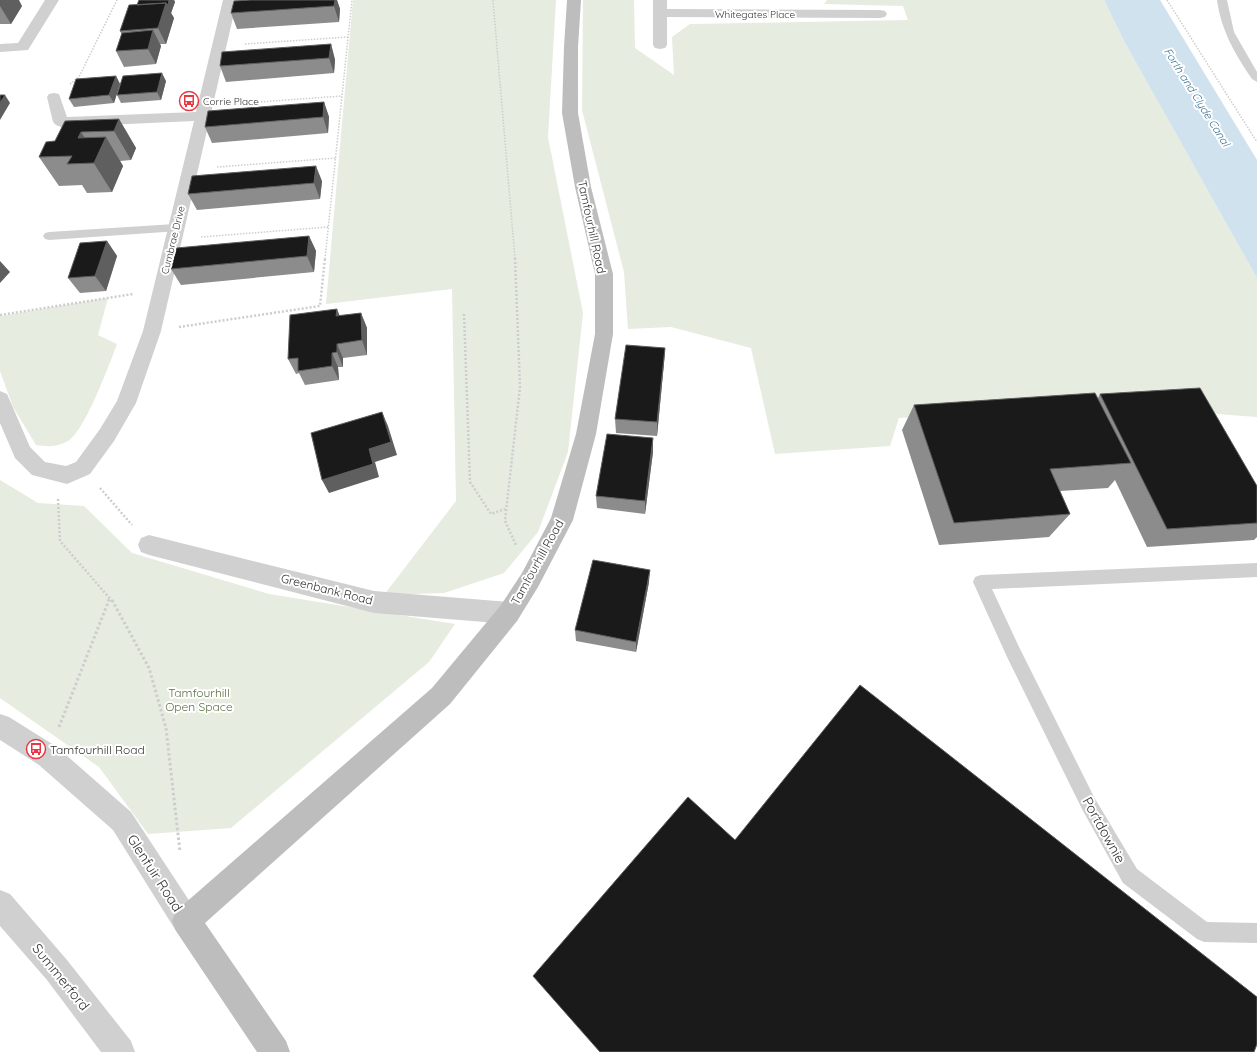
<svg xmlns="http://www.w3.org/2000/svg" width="1257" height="1052" viewBox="0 0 1257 1052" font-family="Quicksand,sans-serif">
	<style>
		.green { fill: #e6ecdf }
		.water { fill: #cfe2ee }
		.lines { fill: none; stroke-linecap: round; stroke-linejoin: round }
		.path-far2 { stroke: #cdcdcd; stroke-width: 1.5; stroke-dasharray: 1.5 1.5; stroke-linecap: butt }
		.path-far1 { stroke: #cdcdcd; stroke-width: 2.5; stroke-dasharray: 2 2; stroke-linecap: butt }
		.path { stroke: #cdcdcd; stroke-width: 3; stroke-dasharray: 2.5 2.5; stroke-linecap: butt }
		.lane { fill: #d0d0d0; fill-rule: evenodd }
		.street { fill: #d0d0d0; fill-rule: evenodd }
		.secondary { fill: #bdbdbd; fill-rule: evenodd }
		.wall { fill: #8c8c8c }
		.shaded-wall { fill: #5f5f5f }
		.building { fill: #1a1a1a; stroke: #5f5f5f }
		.labels { text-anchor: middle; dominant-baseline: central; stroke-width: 4; stroke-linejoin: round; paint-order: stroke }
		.far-street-label { font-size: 10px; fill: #333; stroke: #fff }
		.far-poi-label { font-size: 10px; fill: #333; stroke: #fff; text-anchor: start }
		.far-water-label { font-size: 11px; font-style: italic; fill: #3f7597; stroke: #fff }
		.street-label { font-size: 12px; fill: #333; stroke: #fff }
		.park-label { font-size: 12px; fill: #56703f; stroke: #fff }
		.poi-label { font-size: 12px; fill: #333; stroke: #fff; text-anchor: start }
		.near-street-label { font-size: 14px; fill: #333; stroke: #fff }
	</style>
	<rect width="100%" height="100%" fill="#fff"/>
	<!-- green -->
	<path class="green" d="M 353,0 L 556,0 L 548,137 L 583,313 L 568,452 L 538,532 L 504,573 L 444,593 L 384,595 L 456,501 L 452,289 L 326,304 Z
		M 583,0 L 634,0 L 635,48 L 674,75 L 672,37 L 690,24 L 908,20 L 903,6 L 824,4 L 827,0 L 1104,0 L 1125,43 L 1257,278 L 1257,417 L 1217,414 L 1197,400 L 899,418 L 890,446 L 775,454 L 751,348 L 671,327 L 628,329 L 624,272 L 582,110 Z
		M 108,298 L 98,335 L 117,344 C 109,365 85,431 68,441 C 57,447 48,447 36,445 L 13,407 L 0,371 L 0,316 Z
		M 0,480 L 38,503 L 84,506 L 132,553 L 269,594 L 455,624 L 429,662 L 231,828 L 148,834 L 99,767 L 0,698 Z"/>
	<!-- water -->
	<path class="water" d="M 1104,0 L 1160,0 L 1257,160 L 1257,278 L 1125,43 Z"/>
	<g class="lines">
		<!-- path-far2 -->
		<path class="path-far2" d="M 493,0 L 515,259
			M 1167,0 L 1257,142
			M 245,44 L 348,37
			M 70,84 L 79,77 L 117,0
			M 231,104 L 342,96
			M 217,167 L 336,158
			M 201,237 L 328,227
			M 325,259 L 352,0"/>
		<!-- path-far1 -->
		<path class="path-far1" d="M 515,258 L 520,387 L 505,521 L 516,545
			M 464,314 L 470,482 L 491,514 L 505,509
			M 0,315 L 133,294
			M 179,327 L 320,306 L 325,258
			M 100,488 L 132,525
			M 58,499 L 60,541 L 112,601
			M 108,601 L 110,597"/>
		<!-- path -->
		<path class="path" d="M 112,600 L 149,668 L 166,728 L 180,852
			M 59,727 L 109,600"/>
		<!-- lane -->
		<path class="lane" d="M 1217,0 L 1227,0 L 1234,32 L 1257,72 L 1257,82 L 1252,79 C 1235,54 1221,30 1217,0 Z
			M 175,224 L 179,225 L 181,228 L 179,231 L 49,240 L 45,239 L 43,236 L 45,233 L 49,232 Z
			M 1257,563 L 1257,577 L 992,589 L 1020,649 L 1094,797 L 1137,869 L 1207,922 L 1257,923 L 1257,943 L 1204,942 L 1197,939 L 1123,883 L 1082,809 L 1008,659 L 973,582 L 975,577 L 981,575 Z"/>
		<!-- street -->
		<path class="street" d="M 45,0 L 59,0 L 28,50 L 0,52 L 0,44 L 18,43 Z
			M 223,0 L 237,0 L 161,331 L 136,403 L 114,441 L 90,474 L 74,481 L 67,484 L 32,475 L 15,458 L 0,423 L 0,391 L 7,394 L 30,447 L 45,462 L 66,466 L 76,462 L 100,429 L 117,401 L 143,331 L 194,121 L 61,127 L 56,125 L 53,122 L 47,97 L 49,94 L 54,93 L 59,94 L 67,117 L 196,112 Z
			M 653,0 L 667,0 L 667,9 L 880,10 L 885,11 L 887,14 L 885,17 L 880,18 L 667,17 L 667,45 L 665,48 L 660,49 L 655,48 L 653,45 Z
			M 149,535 L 374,591 L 509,602 L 517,605 L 521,613 L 517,621 L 509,624 L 374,613 L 149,555 L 141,552 L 138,545 L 141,538 Z
			M 0,714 L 9,717 L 57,747 L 131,812 L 196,911 L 200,921 L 196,931 L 186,935 L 176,931 L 113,830 L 39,765 L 0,740 Z
			M 0,890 L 10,894 L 67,960 L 131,1041 L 135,1052 L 101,1052 L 47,980 L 0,926 Z"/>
		<!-- secondary -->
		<path class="secondary" d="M 567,0 L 581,0 L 578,47 L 578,113 L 591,187 L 613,274 L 613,334 L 596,434 L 573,520 L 538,587 L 517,621 L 450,704 L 205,923 L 286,1041 L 290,1052 L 257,1052 L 176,931 L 172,921 L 176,911 L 432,688 L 501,605 L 522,573 L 551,518 L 576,434 L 595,334 L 595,274 L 575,187 L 562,113 L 564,47 Z"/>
	</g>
	<!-- wall -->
	<path class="wall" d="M 0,0 L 22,6 L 11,24 L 0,24 Z
		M 139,0 L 174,0 L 175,2 L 171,13 L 174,18 L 166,44 L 160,44 L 161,46 L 156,64 L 124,67 L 116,51 L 122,35 L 120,31 L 137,5 Z
		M 250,0 L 337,0 L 340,9 L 339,22 L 237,29 L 231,13 Z
		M 331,44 L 335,60 L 334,73 L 226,82 L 220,66 Z
		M 116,76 L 120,84 L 114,103 L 74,107 L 69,99 Z
		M 166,81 L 161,100 L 121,103 L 117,95 Z
		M 324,102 L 329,117 L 328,133 L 212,143 L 205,127 Z
		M 119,119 L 136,148 L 131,160 L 120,161 L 123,166 L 112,192 L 87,193 L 82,185 L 59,186 L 39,157 L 55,141 Z
		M 322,181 L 320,199 L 197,210 L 188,194 Z
		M 309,236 L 316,251 L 314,272 L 181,285 L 171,269 Z
		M 107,241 L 117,256 L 106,291 L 80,293 L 68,278 Z
		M 361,313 L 367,328 L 367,355 L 343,358 L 343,367 L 338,367 L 339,380 L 305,385 L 299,373 L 296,374 L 288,359 L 340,316 Z
		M 665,348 L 664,363 L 657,436 L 616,433 L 615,419 Z
		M 1100,394 L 1257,486 L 1257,537 L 1254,540 L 1147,547 L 1115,480 L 1108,488 L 1060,491 L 1070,514 L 1049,537 L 939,545 L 902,430 L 914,405 L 1098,398 Z
		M 653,452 L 645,514 L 597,508 L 596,496 Z
		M 649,582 L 636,652 L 576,641 L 575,630 Z"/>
	<!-- shaded-wall -->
	<path class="shaded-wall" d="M 0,0 L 19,0 L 22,6 L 11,24 L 0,6 Z
		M 169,0 L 174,0 L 175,2 L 171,13 L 174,18 L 166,44 L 158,28 L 166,3 Z
		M 335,0 L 337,0 L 340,9 L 339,22 L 334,6 Z
		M 153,30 L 161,46 L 156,64 L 148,49 Z
		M 331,44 L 335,60 L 334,73 L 329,58 Z
		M 162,73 L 166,81 L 161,100 L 157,92 Z
		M 116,76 L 120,84 L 114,103 L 109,95 Z
		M 5,95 L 10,103 L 0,120 L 0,103 Z
		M 324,102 L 329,117 L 328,133 L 323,117 Z
		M 119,119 L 136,148 L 131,160 L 114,131 Z
		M 81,132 L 97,157 L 106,137 L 123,166 L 112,192 L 78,138 Z
		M 316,166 L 322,181 L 320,199 L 314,183 Z
		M 309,236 L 316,251 L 314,272 L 307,256 Z
		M 107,241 L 117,256 L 106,291 L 95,276 Z
		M 0,261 L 10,272 L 0,283 Z
		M 337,309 L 343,324 L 336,316 Z
		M 361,313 L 367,328 L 367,355 L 362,340 Z
		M 337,344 L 343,358 L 343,367 L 337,352 Z
		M 665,348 L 664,363 L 657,436 L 657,422 Z
		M 332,353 L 338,367 L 339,380 L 332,366 Z
		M 382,412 L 388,426 L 397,455 L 375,462 L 379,477 L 329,493 L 322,480 L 369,449 Z
		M 653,438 L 653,452 L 645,514 L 645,501 Z
		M 650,570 L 649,582 L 636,652 L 636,642 Z"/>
	<!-- building -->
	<path class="building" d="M 139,0 L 169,0 L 168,5 L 166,3 L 137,5 Z
		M 250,0 L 335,0 L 334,6 L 231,13 L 234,1 Z
		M 166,3 L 158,28 L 120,31 L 129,5 Z
		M 153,30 L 148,49 L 116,51 L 122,33 Z
		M 331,44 L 329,58 L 220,66 L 222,52 Z
		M 162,73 L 157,92 L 117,95 L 123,76 Z
		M 116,76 L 109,95 L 69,99 L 76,79 Z
		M 0,95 L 5,95 L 0,103 Z
		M 324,102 L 323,117 L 205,127 L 208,111 Z
		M 119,119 L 114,131 L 81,132 L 78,138 L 106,137 L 94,163 L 67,164 L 72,156 L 39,157 L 46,142 L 55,141 L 65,121 Z
		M 316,166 L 314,183 L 188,194 L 192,176 Z
		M 309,236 L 307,256 L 171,269 L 176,248 Z
		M 107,241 L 95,276 L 68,278 L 80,243 Z
		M 337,309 L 336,316 L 361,313 L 362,340 L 337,344 L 337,352 L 332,353 L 332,366 L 298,371 L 298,358 L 288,359 L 290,315 Z
		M 626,345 L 665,348 L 657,422 L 615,419 Z
		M 1200,388 L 1257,486 L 1257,523 L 1167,529 L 1100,394 Z
		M 1095,393 L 1131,463 L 1050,469 L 1070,514 L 954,523 L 914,405 Z
		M 382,412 L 391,442 L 369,449 L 373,464 L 322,480 L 311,433 Z
		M 607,434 L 653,438 L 645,501 L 596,496 Z
		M 593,560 L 650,570 L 636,642 L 575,630 Z
		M 860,685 L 1257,997 L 1257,1044 L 1254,1052 L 600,1052 L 533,976 L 688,797 L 735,840 Z"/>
	<!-- icons -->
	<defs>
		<g id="bus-ring" transform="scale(1)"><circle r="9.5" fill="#fff" stroke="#e63946" stroke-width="1.5"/><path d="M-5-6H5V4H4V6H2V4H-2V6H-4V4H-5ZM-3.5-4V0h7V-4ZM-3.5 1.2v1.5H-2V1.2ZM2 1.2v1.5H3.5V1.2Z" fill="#e63946"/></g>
	</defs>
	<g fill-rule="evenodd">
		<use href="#bus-ring" x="189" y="101"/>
		<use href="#bus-ring" x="36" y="749"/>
	</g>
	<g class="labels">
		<!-- far-street labels -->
		<g class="far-street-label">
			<text x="755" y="14">Whitegates Place</text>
			<text transform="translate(173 240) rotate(-76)">Cumbrae Drive</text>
		</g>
		<!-- far-poi labels -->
		<g class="far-poi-label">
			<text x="203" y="101">Corrie Place</text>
		</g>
		<!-- far-water labels -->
		<g class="far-water-label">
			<text transform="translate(1197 97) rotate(58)">Forth and Clyde Canal</text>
		</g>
		<!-- street labels -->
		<g class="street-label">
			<text transform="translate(592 227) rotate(78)">Tamfourhill Road</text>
			<text transform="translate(537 562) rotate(-61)">Tamfourhill Road</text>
			<text transform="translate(327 589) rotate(14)">Greenbank Road</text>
		</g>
		<!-- park labels -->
		<g class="park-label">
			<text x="199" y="692">Tamfourhill<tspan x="199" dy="14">Open Space</tspan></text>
		</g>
		<!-- poi labels -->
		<g class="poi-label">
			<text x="50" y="749">Tamfourhill Road</text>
		</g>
		<!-- near-street labels -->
		<g class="near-street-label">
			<text transform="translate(1104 830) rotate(61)">Portdownie</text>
			<text transform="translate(155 873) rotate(57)">Glenfuir Road</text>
			<text transform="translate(61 977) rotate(51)">Summerford</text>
		</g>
	</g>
</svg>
